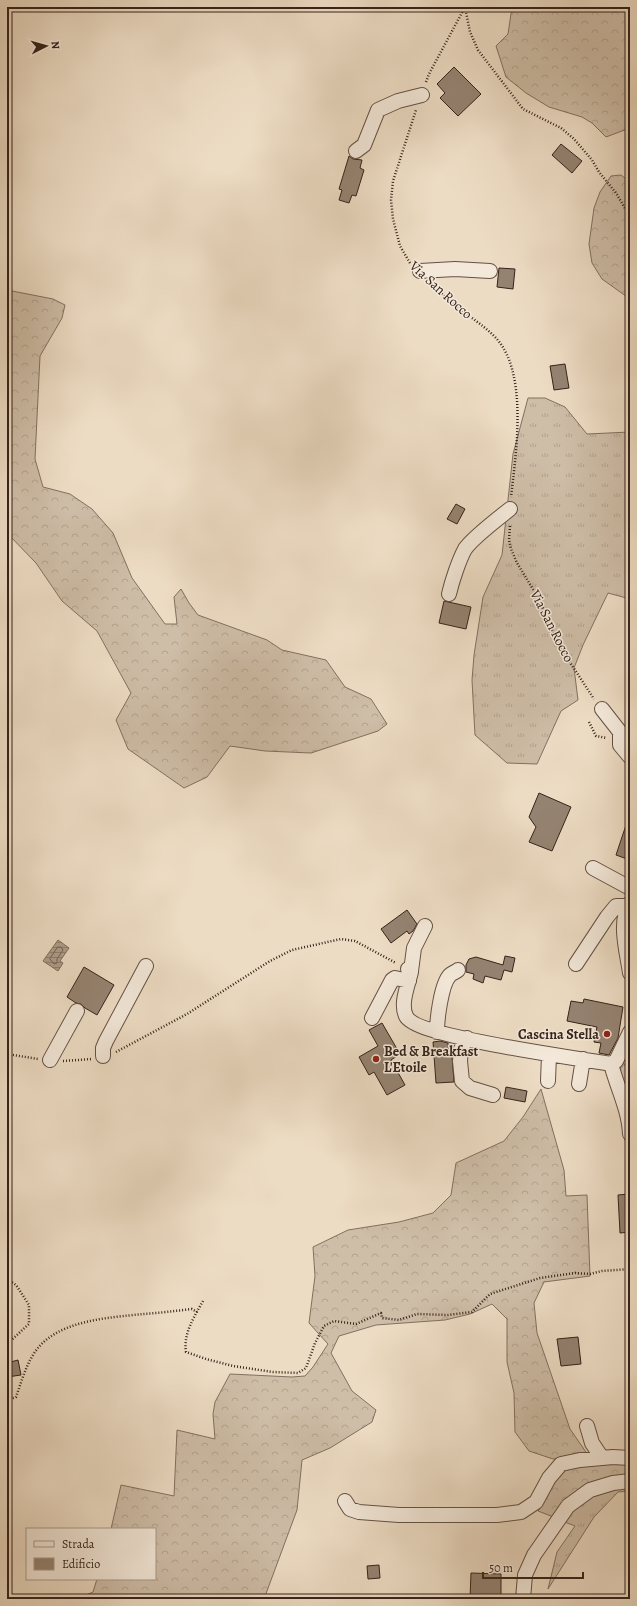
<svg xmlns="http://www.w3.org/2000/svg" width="637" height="1606" viewBox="0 0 637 1606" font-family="Alegreya,serif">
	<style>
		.grass { fill: url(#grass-tufts); stroke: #827060 }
		.forest { fill: url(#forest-crowns); stroke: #827060 }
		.water { fill: url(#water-rules); stroke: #7e6c5d }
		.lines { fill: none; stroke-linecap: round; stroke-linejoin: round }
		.shore { stroke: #726052; stroke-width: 1 }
		.building { fill: #958372; stroke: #35231a }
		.minor-casing { stroke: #635144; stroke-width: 16 }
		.path { stroke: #35231a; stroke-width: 2.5; stroke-dasharray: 1 2; stroke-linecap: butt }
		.minor { stroke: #f3e8d9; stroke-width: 14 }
		.poi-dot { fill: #8f2418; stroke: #f3e8d9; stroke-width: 1.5 }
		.labels { text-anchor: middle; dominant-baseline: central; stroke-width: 3; stroke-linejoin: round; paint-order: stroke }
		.street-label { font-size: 14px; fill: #35231a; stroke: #f3e8d9 }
		.poi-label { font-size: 14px; font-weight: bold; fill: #35231a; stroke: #f3e8d9; text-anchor: end }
	</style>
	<defs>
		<pattern id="grass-tufts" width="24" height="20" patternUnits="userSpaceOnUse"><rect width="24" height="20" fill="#cebda7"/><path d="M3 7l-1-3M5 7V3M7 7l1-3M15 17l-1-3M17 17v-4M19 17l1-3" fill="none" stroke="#b2a28f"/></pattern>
		<pattern id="forest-crowns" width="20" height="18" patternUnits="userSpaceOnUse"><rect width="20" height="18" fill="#cebda7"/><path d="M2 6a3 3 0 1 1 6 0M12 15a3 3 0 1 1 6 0" fill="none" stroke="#b2a28f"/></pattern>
		<pattern id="water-rules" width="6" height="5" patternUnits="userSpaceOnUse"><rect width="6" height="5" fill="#ae9d8a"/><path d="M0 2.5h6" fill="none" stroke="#8e8070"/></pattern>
	</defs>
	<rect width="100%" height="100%" fill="#eddcc4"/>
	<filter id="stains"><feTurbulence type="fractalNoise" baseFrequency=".005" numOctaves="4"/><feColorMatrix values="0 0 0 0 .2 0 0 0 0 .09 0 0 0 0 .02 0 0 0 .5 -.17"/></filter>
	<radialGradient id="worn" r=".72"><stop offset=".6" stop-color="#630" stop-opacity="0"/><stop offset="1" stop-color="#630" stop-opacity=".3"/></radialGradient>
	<!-- grass -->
	<path class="grass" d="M 528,398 L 545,398 L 565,407 L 587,434 L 630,432 L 630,599 L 608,593 L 583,645 L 574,668 L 578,700 L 561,711 L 537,764 L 507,763 L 475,735 L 472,680 L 474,655 L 483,597 L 502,555 L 513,454 Z
		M 630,1485 L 630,1491 L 618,1492 L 594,1517 L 548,1589 L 557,1552 L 575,1526 L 562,1521 L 576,1505 L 591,1495 Z"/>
	<!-- forest -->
	<path class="forest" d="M 512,7 L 630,7 L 630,128 L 606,137 L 592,123 L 582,117 L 549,107 L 526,93 L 506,77 L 496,46 L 508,34 Z
		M 621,175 L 630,182 L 630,299 L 602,279 L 592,263 L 589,244 L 594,208 L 600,192 L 611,176 Z
		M 7,290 L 53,299 L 65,305 L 62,318 L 40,356 L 35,459 L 43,487 L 70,494 L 92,509 L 113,533 L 132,578 L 165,624 L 177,624 L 174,597 L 181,589 L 189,603 L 198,615 L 267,640 L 282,650 L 326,660 L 345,687 L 371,699 L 387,724 L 378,731 L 311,753 L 265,751 L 230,746 L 207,777 L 184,788 L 128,749 L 116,720 L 131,693 L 97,631 L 62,601 L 36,563 L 7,533 Z
		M 621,1063 L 630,1066 L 630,1109 L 620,1082 Z
		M 541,1089 L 564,1170 L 566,1196 L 587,1195 L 590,1276 L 544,1282 L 534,1303 L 537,1333 L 570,1429 L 588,1455 L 553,1459 L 529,1451 L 515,1432 L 514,1393 L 507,1362 L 507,1319 L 492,1304 L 470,1314 L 445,1320 L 376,1325 L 339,1336 L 331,1353 L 352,1391 L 376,1410 L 372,1422 L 330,1448 L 302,1460 L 297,1510 L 264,1599 L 78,1599 L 79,1598 L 93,1592 L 97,1579 L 155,1579 L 155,1529 L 111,1529 L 121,1485 L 174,1496 L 177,1430 L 215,1439 L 213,1414 L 215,1402 L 230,1374 L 292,1377 L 305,1376 L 313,1367 L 328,1344 L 309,1323 L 315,1276 L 313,1247 L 348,1230 L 399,1222 L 433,1213 L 451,1195 L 456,1163 L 504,1141 L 523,1117 Z
		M 630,1463 L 630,1478 L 606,1480 L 556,1518 L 538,1511 C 547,1496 554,1480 566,1467 Z"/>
	<!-- water -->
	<path class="water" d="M 58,940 L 69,948 L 60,961 L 63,963 L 58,971 L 43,961 Z"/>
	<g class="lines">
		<!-- shore -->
		<path class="shore" d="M 58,947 L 61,947 L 63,950 L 57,959 L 57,963 L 54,964 L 50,959 Z"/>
	</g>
	<!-- building -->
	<path class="building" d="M 454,67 L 481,94 L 458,116 L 440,98 L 445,93 L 437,84 Z
		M 561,144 L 582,161 L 572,173 L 552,155 Z
		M 349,156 L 353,159 L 362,160 L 360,168 L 364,170 L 356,196 L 352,195 L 349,203 L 339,200 L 342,190 L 339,189 Z
		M 499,268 L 515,269 L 513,289 L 497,287 Z
		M 565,364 L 569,388 L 554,390 L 550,366 Z
		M 456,504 L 465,509 L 457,524 L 447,519 Z
		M 444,601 L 471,607 L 466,629 L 439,623 Z
		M 539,793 L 571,807 L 552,851 L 529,842 L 536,827 L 529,817 Z
		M 628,819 L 630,820 L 630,860 L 616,855 Z
		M 407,910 L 417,924 L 413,931 L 409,934 L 407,931 L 391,943 L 381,929 Z
		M 505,956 L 515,958 L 512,972 L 504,970 L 501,980 L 485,976 L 483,983 L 473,979 L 474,974 L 466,972 L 466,965 L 469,959 L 476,957 L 503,965 Z
		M 84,967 L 114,985 L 97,1015 L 85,1008 L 81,1004 L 76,1003 L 67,997 Z
		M 584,999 L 623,1007 L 618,1038 L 609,1055 L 599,1053 L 601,1043 L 594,1042 L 597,1027 L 567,1021 L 571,1001 L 583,1003 Z
		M 382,1023 L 400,1054 L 391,1060 L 405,1085 L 387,1095 L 374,1072 L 369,1075 L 359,1057 L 378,1046 L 369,1030 Z
		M 440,1041 L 448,1043 L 449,1056 L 452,1056 L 454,1082 L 436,1083 L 433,1042 Z
		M 506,1087 L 527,1091 L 525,1102 L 504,1098 Z
		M 629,1194 L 630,1232 L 620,1233 L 618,1195 Z
		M 578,1337 L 581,1364 L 561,1366 L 557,1339 Z
		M 18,1360 L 21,1375 L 7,1377 L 7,1363 Z
		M 379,1565 L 380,1578 L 368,1579 L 367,1566 Z
		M 471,1573 L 501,1574 L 501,1599 L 470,1599 Z"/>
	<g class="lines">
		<!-- minor casing -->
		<g class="minor-casing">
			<path id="minor" d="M 356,151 L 364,145 L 378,110 L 398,101 L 422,95
				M 420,271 L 455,269 L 490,271
				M 449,594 C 452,581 459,560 465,549 C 471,540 501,516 510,509
				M 602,709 L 620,732
				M 620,732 L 620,745 L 630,757
				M 593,868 L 630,888
				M 630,903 C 618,922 627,952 630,973
				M 576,964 L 607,917 L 616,906 L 628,906
				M 408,969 L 411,972 C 408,985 400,1004 406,1016 C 415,1037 583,1059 611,1064
				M 411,971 L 414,948 L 425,926
				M 372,1018 L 392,980 L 395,978 L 409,981
				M 437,1032 C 437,1020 441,984 450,975 C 452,973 456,972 458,970
				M 467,1038 L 461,1049 L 460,1061 L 462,1081 L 470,1088 L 493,1095
				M 103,1056 L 103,1048 L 106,1041 L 146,966
				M 50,1060 L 77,1011
				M 611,1064 C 617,1087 629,1110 630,1134
				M 611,1064 L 616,1061 L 630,1032
				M 548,1081 L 549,1055
				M 579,1084 L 583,1059
				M 587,1426 L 592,1443 L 602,1458
				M 345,1501 L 350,1509 L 359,1512 L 399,1515 L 497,1515 L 521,1512 L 536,1502 L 549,1478 L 561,1464 L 580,1460 L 613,1457 L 630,1458
				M 523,1599 L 525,1575 L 534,1555 L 568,1506 L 590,1490 L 613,1483 L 630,1481"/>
		</g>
		<!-- path -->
		<path class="path" d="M 465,7 L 470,32 L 478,50 L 523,109 L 561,128 L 574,139 L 592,160 L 599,172 L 616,193 L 626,210 L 630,215
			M 426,82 L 429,74 L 465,7
			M 410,263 L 400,246 L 393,219 L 391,200 L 393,181 L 416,110
			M 431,283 C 438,289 444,297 451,302 C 465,314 481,323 494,336 C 529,370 516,453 511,497
			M 510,526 L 509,540 L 511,549 L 517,563 L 539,599 L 555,637 L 571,664 L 594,699
			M 589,722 L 596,736 L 607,738
			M 116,1052 L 187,1014 L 270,961 L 292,950 L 341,939 L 355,941 L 396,963
			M 7,1054 L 38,1059
			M 63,1061 L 92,1059
			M 7,1279 L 16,1285 L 29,1305 L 29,1324 L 7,1344
			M 203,1301 C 194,1317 183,1334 186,1352 L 206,1359 L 233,1366 L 273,1372 L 298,1373 L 306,1368 L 315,1343 L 324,1326 L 334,1321 L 356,1324 L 381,1313 L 382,1318 L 399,1320 L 417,1314 L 448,1315 L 472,1312 L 490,1294 L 540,1278 L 575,1273 L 590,1274 L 602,1271 L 630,1269
			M 7,1400 L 16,1397 C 21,1383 25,1368 33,1355 C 54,1320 107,1318 143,1314 C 159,1313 175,1311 192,1309 L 197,1312"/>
		<!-- minor -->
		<use href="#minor" class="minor"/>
	</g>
	<!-- markers -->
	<g class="poi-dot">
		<circle cx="607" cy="1034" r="4"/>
		<circle cx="376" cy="1059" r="4"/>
	</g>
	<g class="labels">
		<!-- street labels -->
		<g class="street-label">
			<text transform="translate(441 290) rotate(42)">Via San Rocco</text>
			<text transform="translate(552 626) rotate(63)">Via San Rocco</text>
		</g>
		<!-- poi labels -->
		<g class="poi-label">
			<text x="599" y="1034">Cascina Stella</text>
			<text x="384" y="1051" text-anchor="start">Bed &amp; Breakfast<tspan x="384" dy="16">L'Etoile</tspan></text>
		</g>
	</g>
	<!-- margin -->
	<rect width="637" height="1606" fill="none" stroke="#eddcc4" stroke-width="24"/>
	<rect x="8" y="8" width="621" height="1590" fill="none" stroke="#35231a" stroke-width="2"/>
	<rect x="12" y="12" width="613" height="1582" fill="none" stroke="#35231a"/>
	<!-- legend -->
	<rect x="26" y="1528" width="130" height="52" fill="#f3e8d9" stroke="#a7998d"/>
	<rect x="34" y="1541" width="20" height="6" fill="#f3e8d9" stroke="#a7998d"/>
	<text x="62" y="1548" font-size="12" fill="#35231a">Strada</text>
	<rect x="34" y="1558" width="20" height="12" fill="#958372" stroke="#a7998d"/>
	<text x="62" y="1568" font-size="12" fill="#35231a">Edificio</text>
	<!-- north arrow -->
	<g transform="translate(46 46) rotate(84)" stroke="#f3e8d9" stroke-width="3" paint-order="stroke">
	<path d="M0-3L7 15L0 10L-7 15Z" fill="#35231a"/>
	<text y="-6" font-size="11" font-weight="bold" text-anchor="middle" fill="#35231a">N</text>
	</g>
	<!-- scale -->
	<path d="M483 1572v6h100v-6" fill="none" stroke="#35231a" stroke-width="2"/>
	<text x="489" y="1572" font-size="12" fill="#35231a" stroke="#f3e8d9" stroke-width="3" paint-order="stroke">50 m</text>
	<rect width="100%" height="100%" filter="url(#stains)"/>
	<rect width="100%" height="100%" fill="url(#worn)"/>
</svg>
